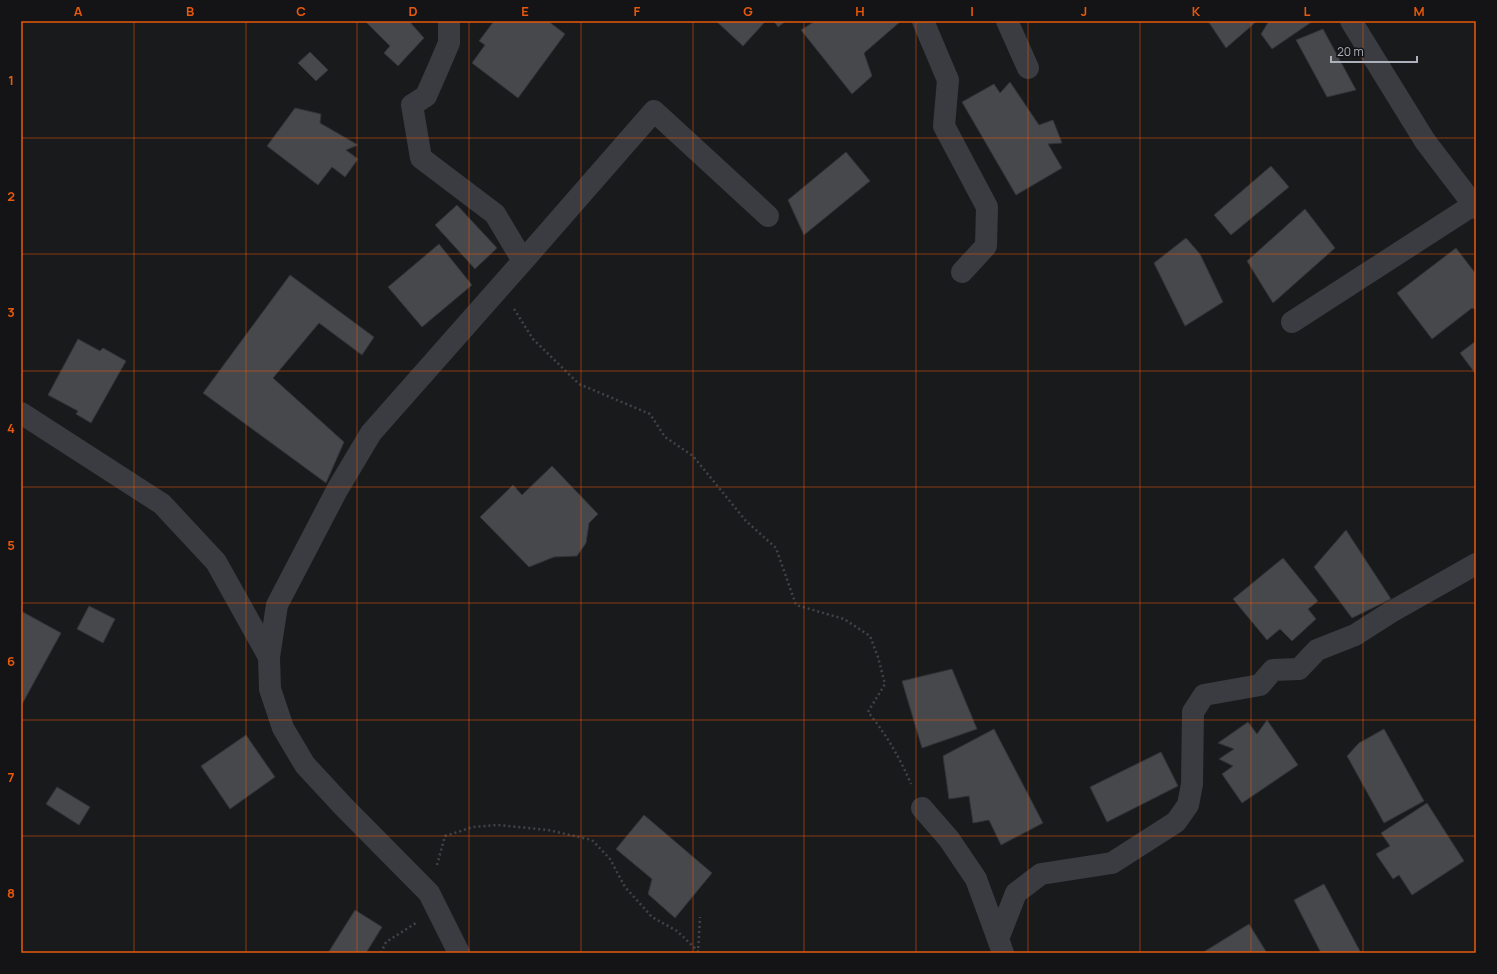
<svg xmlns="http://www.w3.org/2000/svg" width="1497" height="974" viewBox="0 0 1497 974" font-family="Manrope,sans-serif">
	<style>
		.building { fill: #46484c; stroke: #333438 }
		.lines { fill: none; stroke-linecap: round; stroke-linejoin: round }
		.path { stroke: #404348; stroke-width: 2.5; stroke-dasharray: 2 3; stroke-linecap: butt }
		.street { stroke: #3a3c41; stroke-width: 22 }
		.grid { fill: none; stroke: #e8590c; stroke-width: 1; stroke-opacity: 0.55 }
		.neatline { fill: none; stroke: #e8590c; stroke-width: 1.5 }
		.grid-label { font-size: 13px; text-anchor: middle; font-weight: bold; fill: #e8590c }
	</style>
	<rect width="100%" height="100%" fill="#191a1c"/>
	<!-- building -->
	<path class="building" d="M 365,21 L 409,21 L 424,38 L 398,66 L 384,53 L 390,46 Z
		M 494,21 L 548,21 L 565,34 L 518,98 L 472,63 L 485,45 L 479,41 Z
		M 716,21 L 764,21 L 765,22 L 743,46 Z
		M 774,21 L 786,21 L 778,27 Z
		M 815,21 L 901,21 L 864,53 L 872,76 L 852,94 L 801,30 Z
		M 1208,21 L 1257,21 L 1226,48 Z
		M 1269,21 L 1313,21 L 1272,49 L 1261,34 Z
		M 1323,29 L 1356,90 L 1327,97 L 1296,40 Z
		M 310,52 L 328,70 L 316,81 L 298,63 Z
		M 1010,82 L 1039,125 L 1053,120 L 1062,143 L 1048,144 L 1062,168 L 1016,195 L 962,102 L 994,84 L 1000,93 Z
		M 295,108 L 321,114 L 320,123 L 358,145 L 346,150 L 358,159 L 345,177 L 332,167 L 318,185 L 267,146 Z
		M 846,152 L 870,181 L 804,235 L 788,200 Z
		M 1271,166 L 1289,187 L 1231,235 L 1214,215 Z
		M 457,205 L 497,248 L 475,269 L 435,225 Z
		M 1305,209 L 1335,248 L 1273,303 L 1247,261 Z
		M 1186,238 L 1200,254 L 1223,302 L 1185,326 L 1154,263 Z
		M 439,244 L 472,285 L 422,327 L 388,287 Z
		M 1456,248 L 1476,274 L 1476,310 L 1472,308 L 1432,339 L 1397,293 Z
		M 290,275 L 374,337 L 362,355 L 319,323 L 273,378 L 344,442 L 326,483 L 203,393 Z
		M 78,339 L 100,351 L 103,348 L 126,361 L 91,423 L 76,414 L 78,411 L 48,395 Z
		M 1476,341 L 1476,372 L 1475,373 L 1460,353 Z
		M 552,466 L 598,514 L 589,523 L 586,543 L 577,556 L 554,557 L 529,567 L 480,517 L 513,485 L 522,495 Z
		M 1346,530 L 1391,599 L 1352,618 L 1314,567 Z
		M 1283,558 L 1318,601 L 1308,609 L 1316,619 L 1292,641 L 1280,629 L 1267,640 L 1233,599 Z
		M 89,606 L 115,619 L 103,643 L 77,629 Z
		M 21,611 L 61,633 L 21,706 Z
		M 952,669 L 977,729 L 922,748 L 902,681 Z
		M 1267,720 L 1298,765 L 1242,803 L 1222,774 L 1233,766 L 1219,759 L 1234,749 L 1218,743 L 1248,722 L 1257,734 Z
		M 994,729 L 1043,823 L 1001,845 L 989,820 L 973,823 L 969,796 L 949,799 L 943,756 Z
		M 1384,729 L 1424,801 L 1384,823 L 1347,756 L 1359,743 Z
		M 246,735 L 275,777 L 230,809 L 201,766 Z
		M 1161,752 L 1178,786 L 1107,822 L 1090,787 Z
		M 57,787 L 90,807 L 79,825 L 46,804 Z
		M 1427,803 L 1464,861 L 1412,895 L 1399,875 L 1393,879 L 1376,854 L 1390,846 L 1381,833 Z
		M 644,815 L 712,873 L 675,918 L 648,894 L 652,879 L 616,849 Z
		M 1324,884 L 1361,953 L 1321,953 L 1294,900 Z
		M 355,910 L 382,927 L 366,953 L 328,953 Z
		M 1249,924 L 1267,953 L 1202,953 Z"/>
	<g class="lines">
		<!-- path -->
		<path class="path" d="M 514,309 L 533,339 L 579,384 L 650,414 L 665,437 L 693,456 L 746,521 L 776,548 L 796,605 L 844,619 L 870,636 L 878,657 L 885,684 L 868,712 C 886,734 900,758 911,784
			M 437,865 L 445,836 L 473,827 L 498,825 L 548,830 L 592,840 L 610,859 L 625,887 L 652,917 L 677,931 L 698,951
			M 381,953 L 386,942 L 416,923
			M 698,953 L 700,917"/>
		<!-- street -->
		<path class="street" d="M 449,21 L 449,43 L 437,71 L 426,96 L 412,105 L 421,158 L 495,214 L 523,261 L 371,433 L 337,490 L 277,605 L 269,657 L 270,689 L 283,728 L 305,765 L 343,806 L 429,893 L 459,953
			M 923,21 L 948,80 L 944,126 L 987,207 L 986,246 L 962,272
			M 1007,21 L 1028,68
			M 1351,21 L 1425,141 L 1476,208
			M 523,261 L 654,111 L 768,216
			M 1292,322 L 1473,205
			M 21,413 L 162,504 L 216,562 L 269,657
			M 922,808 L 949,839 L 976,879 L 998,939
			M 1003,953 L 998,939 L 1016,893 L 1041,874 L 1112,863 L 1176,822 L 1188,805 L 1192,784 L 1193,712 L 1204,695 L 1260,685 L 1273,670 L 1299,669 L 1317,650 L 1355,635 L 1391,612 L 1476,564"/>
	</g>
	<!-- grid -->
	<path class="grid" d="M 134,21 L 134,953M 246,21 L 246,953M 357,21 L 357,953M 469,21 L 469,953M 581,21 L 581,953M 693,21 L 693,953M 804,21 L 804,953M 916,21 L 916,953M 1028,21 L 1028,953M 1140,21 L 1140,953M 1251,21 L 1251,953M 1363,21 L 1363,953M 21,138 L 1476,138M 21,254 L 1476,254M 21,371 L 1476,371M 21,487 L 1476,487M 21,603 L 1476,603M 21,720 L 1476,720M 21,836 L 1476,836"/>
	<!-- border -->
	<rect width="1497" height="974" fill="none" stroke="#141417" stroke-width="44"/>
	<!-- scale -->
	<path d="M1331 56v6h86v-6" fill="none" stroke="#acb2bb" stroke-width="2"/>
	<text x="1337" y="56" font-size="12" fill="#acb2bb" stroke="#141417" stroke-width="3" paint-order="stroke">20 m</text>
	<rect x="22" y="22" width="1453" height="930" class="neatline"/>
	<g class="grid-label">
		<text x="78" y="16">A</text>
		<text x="190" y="16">B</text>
		<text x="301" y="16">C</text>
		<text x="413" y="16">D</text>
		<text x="525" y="16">E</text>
		<text x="637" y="16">F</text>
		<text x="748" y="16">G</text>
		<text x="860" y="16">H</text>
		<text x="972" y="16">I</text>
		<text x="1084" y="16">J</text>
		<text x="1196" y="16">K</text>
		<text x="1307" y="16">L</text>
		<text x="1419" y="16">M</text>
		<text x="11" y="85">1</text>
		<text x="11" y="201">2</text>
		<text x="11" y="317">3</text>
		<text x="11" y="433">4</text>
		<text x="11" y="550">5</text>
		<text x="11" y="666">6</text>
		<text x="11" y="782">7</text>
		<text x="11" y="898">8</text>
	</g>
</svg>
